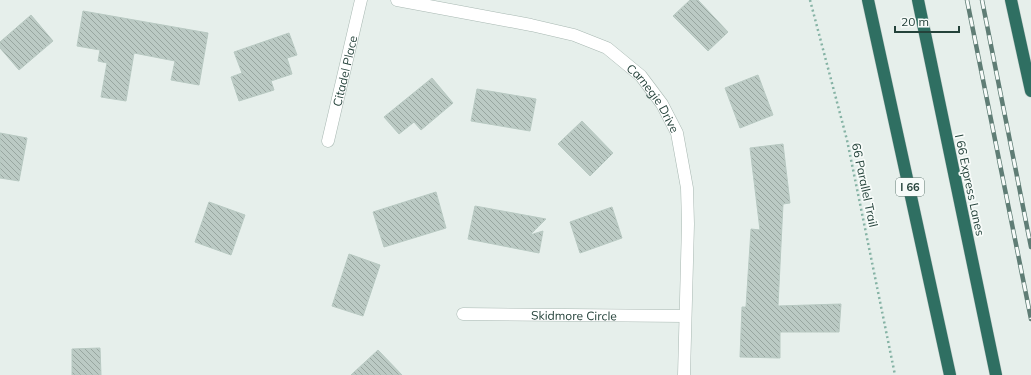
<svg xmlns="http://www.w3.org/2000/svg" width="1031" height="375" viewBox="0 0 1031 375" font-family="Mulish,sans-serif">
	<style>
		.building { fill: url(#building-back-hatch); stroke: #b8c9c2 }
		.lines { fill: none; stroke-linecap: round; stroke-linejoin: round }
		.minor-casing { stroke: #a8b8b2; stroke-width: 13 }
		.motorway-casing { stroke: #c2cac8; stroke-width: 13 }
		.path { stroke: #86b3a5; stroke-width: 2.5; stroke-dasharray: 2 3; stroke-linecap: butt }
		.minor { stroke: #fff; stroke-width: 12 }
		.motorway { stroke: #2f6f62; stroke-width: 12 }
		.rail-casing { stroke: #5f7d75; stroke-width: 4.5 }
		.rail { stroke: #f7fbf9; stroke-width: 3; stroke-dasharray: 9; stroke-linecap: butt }
		.labels { text-anchor: middle; dominant-baseline: central; stroke-width: 3.5; stroke-linejoin: round; paint-order: stroke }
		.shield { fill: #f7fbf9; stroke: #637a73; stroke-width: 1 }
		.shield-label { font-size: 11px; font-weight: bold; fill: #24423a }
		.street-label { font-size: 12px; fill: #24423a; stroke: #f7fbf9 }
	</style>
	<defs>
		<pattern id="building-back-hatch" width="6" height="6" patternUnits="userSpaceOnUse"><rect width="6" height="6" fill="#bbcac4"/><path d="M-1 5l2 2M0 0l6 6M5-1l2 2" fill="none" stroke="#98a6a0"/></pattern>
	</defs>
	<rect width="100%" height="100%" fill="#e6efeb"/>
	<!-- building -->
	<path class="building" d="M 690,0 L 698,0 L 728,32 L 708,51 L 673,16 Z
		M 83,11 L 208,33 L 199,85 L 171,80 L 175,61 L 134,53 L 126,101 L 101,97 L 107,63 L 98,61 L 100,50 L 77,46 Z
		M 31,15 L 53,41 L 19,70 L 0,48 L 0,42 Z
		M 289,33 L 297,55 L 287,58 L 292,74 L 271,81 L 274,90 L 239,101 L 231,77 L 242,73 L 234,52 Z
		M 758,75 L 773,115 L 740,128 L 725,88 Z
		M 432,78 L 453,103 L 421,130 L 414,122 L 399,134 L 384,117 Z
		M 477,89 L 536,99 L 530,131 L 471,121 Z
		M 582,121 L 613,153 L 590,176 L 558,144 Z
		M 0,133 L 27,138 L 19,181 L 0,178 Z
		M 783,144 L 790,203 L 783,204 L 778,306 L 841,304 L 839,332 L 780,332 L 780,358 L 740,357 L 742,307 L 746,307 L 751,229 L 760,230 L 750,148 Z
		M 436,192 L 446,228 L 384,247 L 373,212 Z
		M 209,202 L 245,215 L 231,255 L 195,242 Z
		M 475,206 L 546,219 L 530,235 L 543,231 L 539,253 L 468,239 Z
		M 612,207 L 622,238 L 580,253 L 570,222 Z
		M 349,254 L 380,265 L 363,316 L 332,306 Z
		M 100,348 L 101,375 L 72,375 L 72,349 Z
		M 378,350 L 402,375 L 351,375 Z"/>
	<g class="lines">
		<!-- minor casing -->
		<g class="minor-casing">
			<g id="minor">
				<path id="s1" d="M 397,0 L 531,25 L 574,35 L 607,48 L 641,76 L 662,104 L 677,133 L 687,188 L 688,224 L 684,375"/>
				<path id="s2" d="M 328,141 L 361,0"/>
				<path id="s3" d="M 463,314 L 685,316"/>
			</g>
		</g>
		<!-- motorway casing -->
		<g class="motorway-casing">
			<path id="motorway" d="M 868,0 L 950,375
				M 918,0 L 996,375
				M 1011,0 L 1031,91"/>
		</g>
		<!-- path -->
		<path class="path" d="M 810,0 L 847,140 L 895,375"/>
		<!-- minor -->
		<use href="#minor" class="minor"/>
		<!-- motorway -->
		<use href="#motorway" class="motorway"/>
		<!-- rail casing -->
		<g class="rail-casing">
			<path id="rail" d="M 967,0 L 1031,319
				M 982,0 L 1031,247"/>
		</g>
		<!-- rail -->
		<use href="#rail" class="rail"/>
	</g>
	<g class="labels">
		<!-- shield labels -->
		<rect class="shield" x="896" y="178" width="28" height="18" rx="3"/>
		<g class="shield-label">
			<text x="910" y="187">I 66</text>
		</g>
		<!-- street labels -->
		<g class="street-label">
			<text stroke="none"><textPath href="#s2" startOffset="72">Citadel Place</textPath></text>
			<text stroke="none"><textPath href="#s1" startOffset="285">Carnegie Drive</textPath></text>
			<text transform="translate(865 185) rotate(78)">66 Parallel Trail</text>
			<text transform="translate(970 185) rotate(78)">I 66 Express Lanes</text>
			<text stroke="none"><textPath href="#s3" startOffset="111">Skidmore Circle</textPath></text>
		</g>
	</g>
	<!-- scale -->
	<path d="M895 26v6h64v-6" fill="none" stroke="#24423a" stroke-width="2"/>
	<text x="901" y="26" font-size="12" fill="#24423a" stroke="#f7fbf9" stroke-width="3" paint-order="stroke">20 m</text>
</svg>
